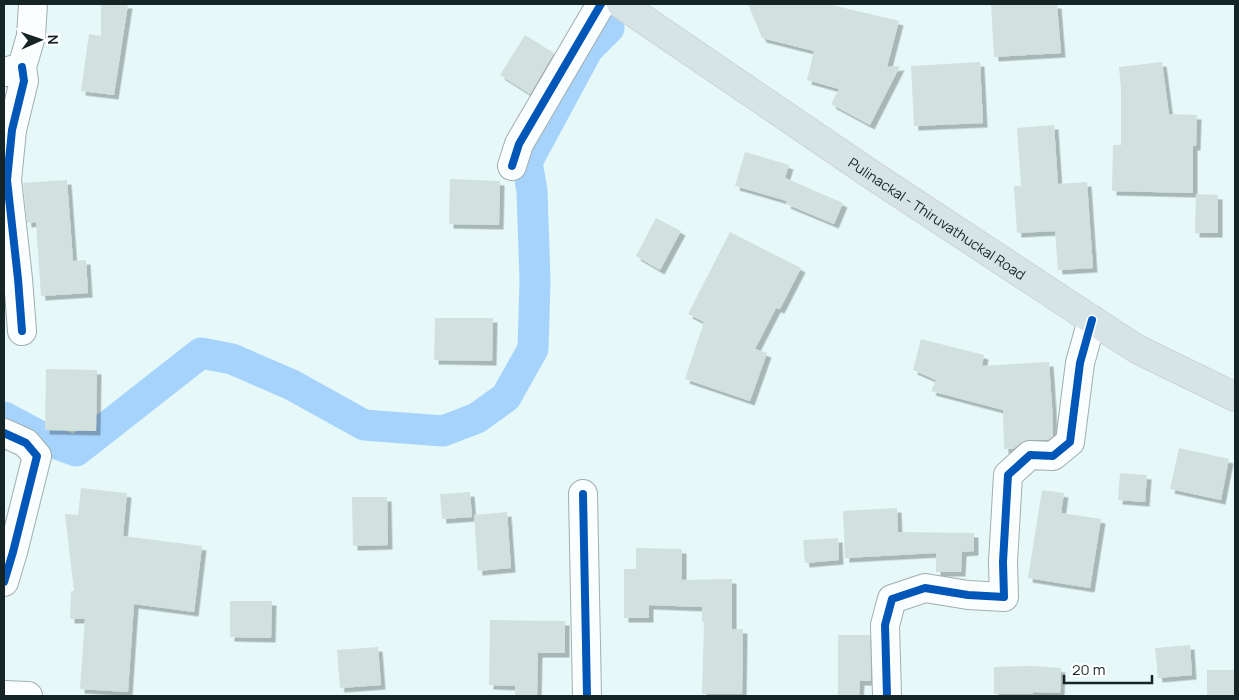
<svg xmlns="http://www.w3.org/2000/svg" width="1239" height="700" viewBox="0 0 1239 700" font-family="Manrope,sans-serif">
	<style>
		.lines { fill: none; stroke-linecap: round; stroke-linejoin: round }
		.canal { stroke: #a6d3fc; stroke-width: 31 }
		.building { fill: #d2e1de; filter: url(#shadow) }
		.minor-casing { stroke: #a0aeae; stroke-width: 30 }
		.major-casing { stroke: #ccd5d5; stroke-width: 30 }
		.minor { stroke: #fbfefe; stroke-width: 28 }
		.major { stroke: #d7e4e7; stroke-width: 28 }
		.cycleway-casing { stroke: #fff; stroke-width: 11 }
		.cycleway { stroke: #0057b8; stroke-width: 8 }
		.labels { text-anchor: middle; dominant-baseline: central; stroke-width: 5; stroke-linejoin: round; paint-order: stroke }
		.street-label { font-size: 14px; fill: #152424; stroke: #fff }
	</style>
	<defs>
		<filter id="shadow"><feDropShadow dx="4.5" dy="4.5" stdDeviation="0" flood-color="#0004"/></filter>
	</defs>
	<rect width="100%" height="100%" fill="#e6f8f8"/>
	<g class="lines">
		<!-- canal -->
		<path class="canal" d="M 4,417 L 49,441 L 76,451 L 201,353 L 232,359 L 292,385 L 364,425 L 443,431 L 477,418 L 506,397 L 533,349 L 535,281 L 532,191 L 527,162 L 588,49 L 609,28"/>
	</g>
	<!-- building -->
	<path class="building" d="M 101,4 L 128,4 L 114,95 L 81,91 L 89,34 L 101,36 Z
		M 748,4 L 828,4 L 899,21 L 887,67 L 900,66 L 870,125 L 831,104 L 839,89 L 807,80 L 814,51 L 762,38 Z
		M 991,4 L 1057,4 L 1061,53 L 994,57 Z
		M 525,35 L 554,53 L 530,94 L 500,75 Z
		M 980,62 L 983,123 L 914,126 L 911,66 Z
		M 1162,62 L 1169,114 L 1197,115 L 1196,146 L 1193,146 L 1193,193 L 1112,191 L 1113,145 L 1121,145 L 1121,90 L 1119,67 Z
		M 1054,125 L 1058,184 L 1087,182 L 1093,268 L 1058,270 L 1055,231 L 1017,233 L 1014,186 L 1021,186 L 1017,128 Z
		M 745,152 L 789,165 L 785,178 L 843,203 L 834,224 L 786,204 L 787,201 L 735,186 Z
		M 450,179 L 500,181 L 499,225 L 449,224 Z
		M 67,180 L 73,261 L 86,260 L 88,293 L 41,296 L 36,222 L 27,223 L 23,183 Z
		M 1196,194 L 1218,195 L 1218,233 L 1195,233 Z
		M 656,218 L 681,231 L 660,270 L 636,256 Z
		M 730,232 L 801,268 L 780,309 L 776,308 L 755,349 L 767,353 L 750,401 L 685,379 L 704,322 L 688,314 Z
		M 435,318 L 493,318 L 492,361 L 434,360 Z
		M 921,339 L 984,355 L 982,366 L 1049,362 L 1052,406 L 1053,436 L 1048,440 L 1030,440 L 1020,443 L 1013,449 L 1004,449 L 1003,410 L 931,391 L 936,380 L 913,370 Z
		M 46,369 L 97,370 L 96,431 L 45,430 Z
		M 1179,448 L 1229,459 L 1221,500 L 1170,489 Z
		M 1120,473 L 1147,475 L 1145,502 L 1118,500 Z
		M 81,488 L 127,493 L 123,536 L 202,546 L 194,612 L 134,604 L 128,692 L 80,689 L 85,619 L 70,619 L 71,591 L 74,591 L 65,514 L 78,515 Z
		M 1042,490 L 1064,493 L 1061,513 L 1101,519 L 1090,588 L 1028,578 Z
		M 470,492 L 472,517 L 442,519 L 440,494 Z
		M 352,497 L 387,497 L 388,545 L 353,546 Z
		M 897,508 L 898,532 L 974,533 L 974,551 L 962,552 L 961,572 L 936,572 L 936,553 L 845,558 L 843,511 Z
		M 507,512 L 511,568 L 478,571 L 474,515 Z
		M 838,538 L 839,560 L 805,563 L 803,540 Z
		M 636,548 L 682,549 L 682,580 L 732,579 L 732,629 L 743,629 L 742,694 L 702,694 L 704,622 L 702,622 L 702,607 L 649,605 L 649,618 L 624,618 L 624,569 L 636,569 Z
		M 230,601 L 272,601 L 271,638 L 230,637 Z
		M 490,620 L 565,621 L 565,653 L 538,653 L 537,696 L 515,696 L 515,686 L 489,685 Z
		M 838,635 L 870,635 L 871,681 L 860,681 L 859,696 L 838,696 Z
		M 1190,645 L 1192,675 L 1158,678 L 1155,648 Z
		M 378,647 L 381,685 L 340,688 L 337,650 Z
		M 1032,666 L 1061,668 L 1060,693 L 1033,692 L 1033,694 L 994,694 L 994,667 Z
		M 1207,670 L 1235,670 L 1235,696 L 1207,696 Z"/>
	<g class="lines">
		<!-- minor casing -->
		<g class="minor-casing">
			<path id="minor" d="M 22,67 L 24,81 L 12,130 L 7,180 L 18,279 L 22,331
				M 5,72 L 22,67 L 31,36 L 33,4
				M 512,166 L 519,144 L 601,4
				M 4,433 L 26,443 L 37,456 L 13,552 L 4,582
				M 583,494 L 587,696
				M 4,695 L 28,696
				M 887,696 L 885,625 L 892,599 L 925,588 L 968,595 L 1004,597 L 1003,562 L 1008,475 L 1030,455 L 1053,456 L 1070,442 L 1080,363 L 1092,320"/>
		</g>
		<!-- major casing -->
		<g class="major-casing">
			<g id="major">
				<path id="s1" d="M 621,4 L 872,175 L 1092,320 L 1137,349 L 1235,397"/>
			</g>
		</g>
		<!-- minor -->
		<use href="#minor" class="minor"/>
		<!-- major -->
		<use href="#major" class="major"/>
		<!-- cycleway casing -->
		<g class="cycleway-casing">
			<path id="cycleway" d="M 22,67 L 24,81 L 12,130 L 7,180 L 18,279 L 22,331
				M 512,166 L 519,144 L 601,4
				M 4,433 L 26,443 L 37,456 L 13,552 L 4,582
				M 583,494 L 587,696
				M 887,696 L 885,625 L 892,599 L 925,588 L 968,595 L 1004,597 L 1003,562 L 1008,475 L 1030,455 L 1053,456 L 1070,442 L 1080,363 L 1092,320"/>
		</g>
		<!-- cycleway -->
		<use href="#cycleway" class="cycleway"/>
	</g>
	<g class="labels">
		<!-- street labels -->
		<g class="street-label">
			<text stroke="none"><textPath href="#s1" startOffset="382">Pulinackal - Thiruvathuckal Road</textPath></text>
		</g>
	</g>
	<!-- border -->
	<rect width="1239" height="700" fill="none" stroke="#152424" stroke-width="10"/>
	<!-- north arrow -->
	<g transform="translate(40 40) rotate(88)" stroke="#ffffff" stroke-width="4" paint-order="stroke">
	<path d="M0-4L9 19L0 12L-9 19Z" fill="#152424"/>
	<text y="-8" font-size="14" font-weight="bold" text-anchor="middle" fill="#152424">N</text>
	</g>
	<!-- scale -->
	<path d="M1064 675v8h88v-8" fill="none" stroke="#152424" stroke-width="2.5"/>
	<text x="1072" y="675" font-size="15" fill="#152424" stroke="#ffffff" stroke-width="4" paint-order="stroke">20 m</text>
</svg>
